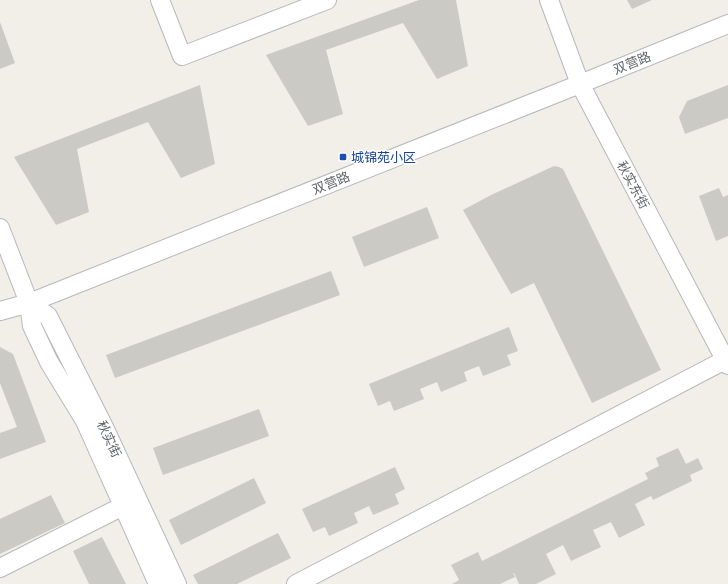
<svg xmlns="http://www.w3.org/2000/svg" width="728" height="584" viewBox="0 0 728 584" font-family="'PT Sans','Noto Sans SC',sans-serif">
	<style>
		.building { fill: #cccac5 }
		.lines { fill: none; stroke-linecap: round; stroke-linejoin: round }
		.minor-casing { stroke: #b5b8bc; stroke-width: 20 }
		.minor { stroke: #fff; stroke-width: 18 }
		.transit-dot { fill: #1a4fb4; stroke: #fff; stroke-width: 1.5 }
		.labels { text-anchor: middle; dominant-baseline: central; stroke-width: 3; stroke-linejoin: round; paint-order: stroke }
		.street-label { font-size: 13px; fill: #5f6368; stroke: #fff }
		.transit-label { font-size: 13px; fill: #164399; stroke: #fff; text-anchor: start }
	</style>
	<rect width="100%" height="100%" fill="#f1efe8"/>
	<!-- building -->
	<path class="building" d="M 419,0 L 456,0 L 468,66 L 437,79 L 403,23 L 326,50 L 343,114 L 308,126 L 266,55 Z
		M 627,0 L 652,0 L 632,9 Z
		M 0,22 L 15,63 L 0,69 Z
		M 200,85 L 215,164 L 181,178 L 148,122 L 77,149 L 89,212 L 56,225 L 14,157 Z
		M 728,85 L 728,118 L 685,134 L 679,117 L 687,101 Z
		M 554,166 L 559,167 L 563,169 L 661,370 L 592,403 L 534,283 L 511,294 L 463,210 L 491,195 Z
		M 719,188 L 723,197 L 728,195 L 728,236 L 716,241 L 699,196 Z
		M 427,207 L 439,238 L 364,267 L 352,237 Z
		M 331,271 L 340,295 L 115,378 L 106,355 Z
		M 509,327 L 518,351 L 507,355 L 511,365 L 483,376 L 479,366 L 464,372 L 467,381 L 441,392 L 437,382 L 420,389 L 424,399 L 394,411 L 390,401 L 378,406 L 369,384 Z
		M 0,347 L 13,354 L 46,442 L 0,459 L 0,433 L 17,427 L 0,383 Z
		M 259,409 L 269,436 L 163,475 L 153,448 Z
		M 678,448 L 686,464 L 698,458 L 703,469 L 690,475 L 692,481 L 653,500 L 651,496 L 635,504 L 645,525 L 619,538 L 611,522 L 593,530 L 601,547 L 571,561 L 563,545 L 546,554 L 556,574 L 536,584 L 519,584 L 514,573 L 513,573 L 515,577 L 500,584 L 452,584 L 459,580 L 451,565 L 478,552 L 482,561 L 648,479 L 645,473 L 659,466 L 656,458 Z
		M 395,467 L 405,489 L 395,494 L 399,504 L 373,515 L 369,506 L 354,513 L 358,523 L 329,536 L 325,527 L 313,532 L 302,509 Z
		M 254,478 L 266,503 L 181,545 L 169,520 Z
		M 51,495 L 65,523 L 0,554 L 0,519 Z
		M 278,533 L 291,558 L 237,584 L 198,584 L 193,575 Z
		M 102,537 L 126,584 L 89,584 L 73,551 Z"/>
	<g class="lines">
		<!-- minor casing -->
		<g class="minor-casing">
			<path id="minor" d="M 160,0 L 182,56 L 327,0
				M 549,0 L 580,84 L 728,365
				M 0,228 L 29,303 L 32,326 L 49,362 L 85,421 L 158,584
				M 29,303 L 48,316 L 104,427 L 177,584
				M 0,311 L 29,303 L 580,84 L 728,24
				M 0,568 L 133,501
				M 296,584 L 725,360"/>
		</g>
		<!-- minor -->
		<use href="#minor" class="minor"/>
	</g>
	<!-- markers -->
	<rect class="transit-dot" x="339" y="153" width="8" height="8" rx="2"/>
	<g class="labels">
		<!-- street labels -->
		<g class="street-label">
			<text transform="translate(632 63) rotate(-22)">双营路</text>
			<text transform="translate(331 183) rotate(-22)">双营路</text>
			<text transform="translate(633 185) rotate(62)">秋实东街</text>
			<text transform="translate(109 439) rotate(65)">秋实街</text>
		</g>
		<!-- transit labels -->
		<g class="transit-label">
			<text x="351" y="157">城锦苑小区</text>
		</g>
	</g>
</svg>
